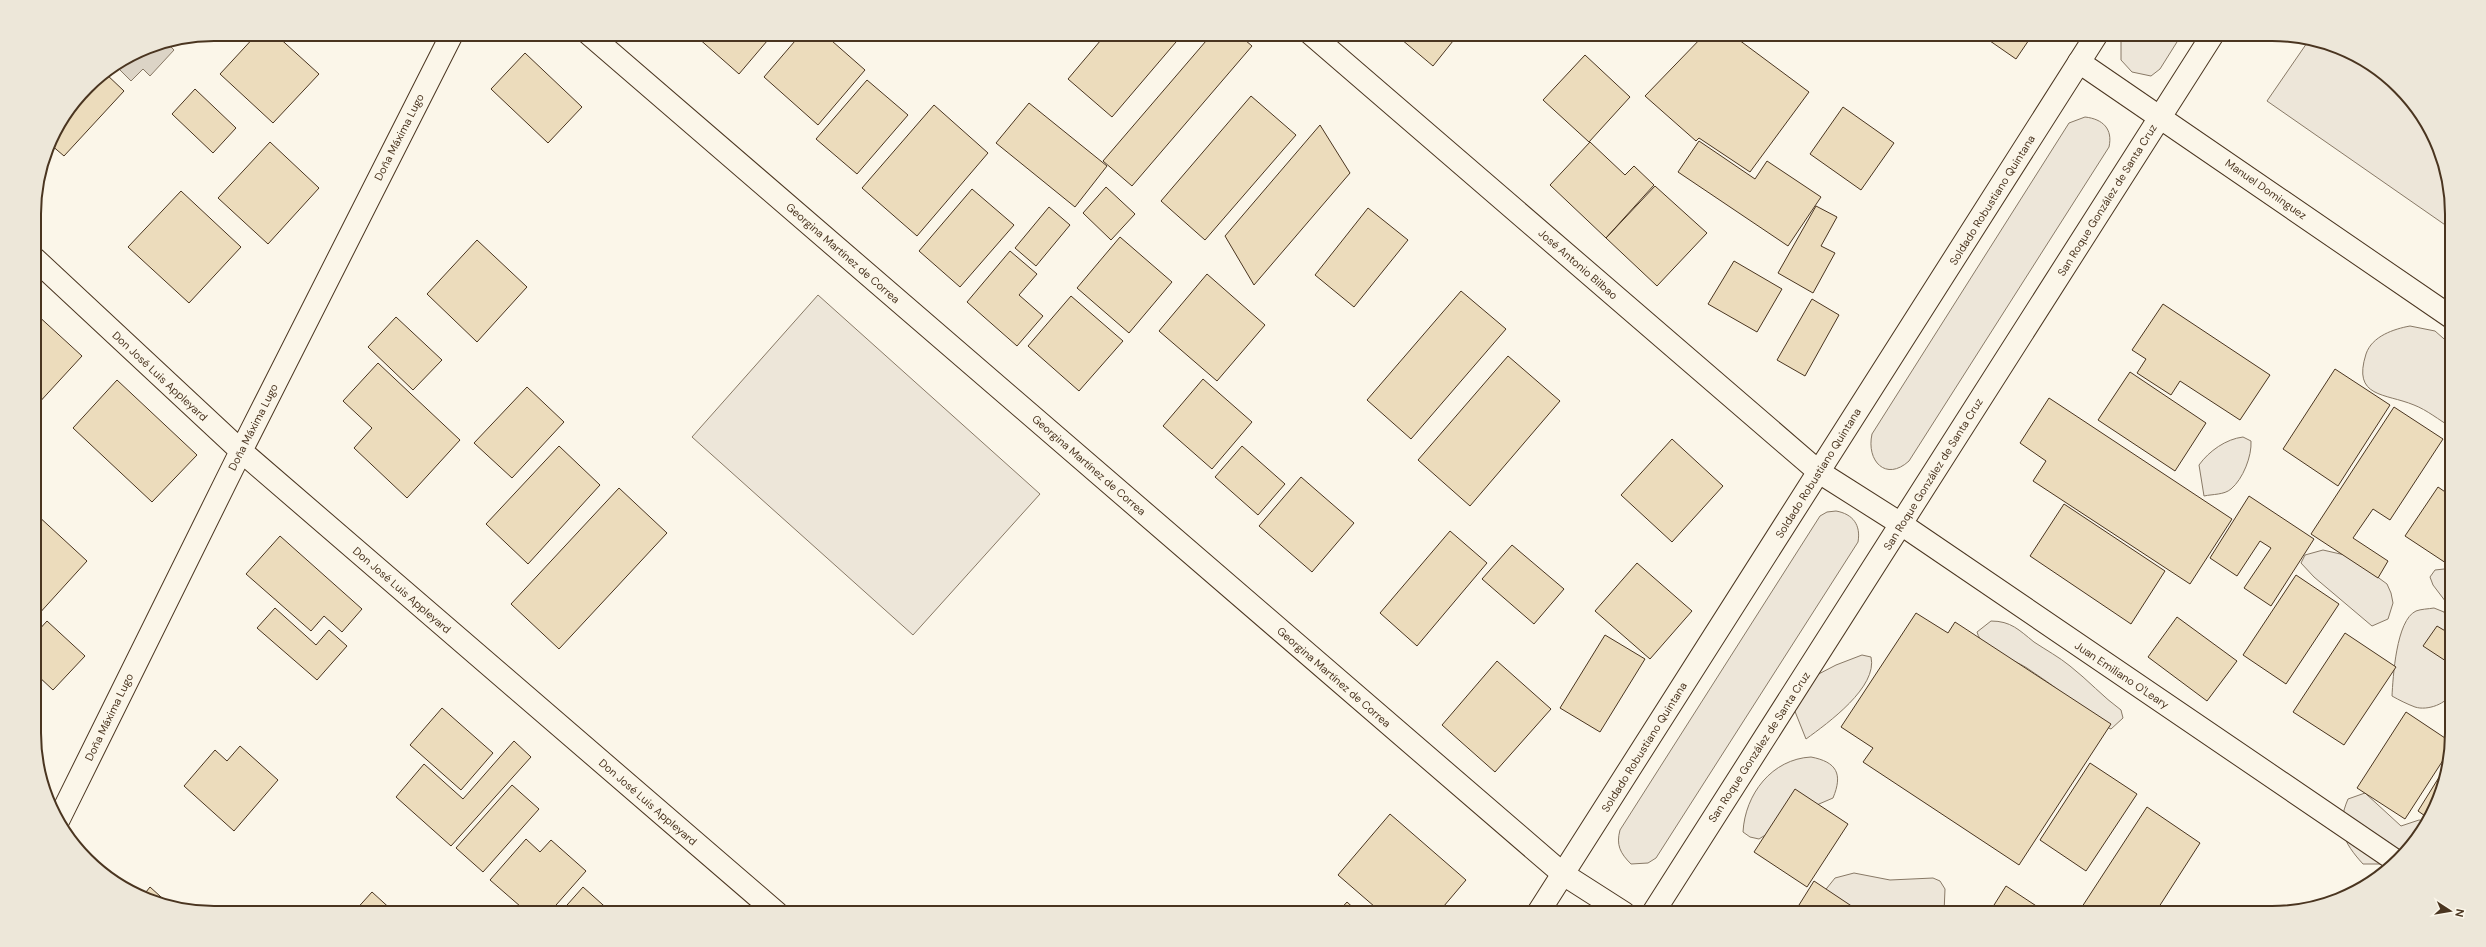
<svg xmlns="http://www.w3.org/2000/svg" width="2486" height="947" viewBox="0 0 2486 947" font-family="'DM Sans',sans-serif">
	<style>
		.green { fill: #ede6d9; stroke: #887966 }
		.water { fill: #dcd4c6; stroke: #887966 }
		.building { fill: #ecdcbc; stroke: #4a3520 }
		.lines { fill: none; stroke-linecap: round; stroke-linejoin: round }
		.street-casing { stroke: #4a3520; stroke-width: 24 }
		.secondary-casing { stroke: #4a3520; stroke-width: 24 }
		.street { stroke: #fbf6e9; stroke-width: 22 }
		.secondary { stroke: #fbf6e9; stroke-width: 22 }
		.labels { text-anchor: middle; dominant-baseline: central; stroke-width: 3; stroke-linejoin: round; paint-order: stroke }
		.street-label { font-size: 11px; fill: #4a3520; stroke: #fbf6e9 }
		.rim { fill: none; stroke: #4a3520; stroke-width: 2 }
	</style>
	<rect width="100%" height="100%" fill="#fbf6e9"/>
	<!-- green -->
	<path class="green" d="M 2127,34 L 2182,34 L 2160,69 L 2151,76 L 2132,72 L 2121,60 L 2121,42 Z
		M 2309,40 C 2383,52 2438,117 2450,190 C 2452,202 2451,216 2451,229 L 2267,101 Z
		M 2085,117 C 2103,119 2113,129 2109,147 L 1909,461 C 1886,482 1866,461 1872,434 L 2069,123 Z
		M 818,295 L 1040,494 L 913,635 L 692,437 Z
		M 2410,326 L 2435,331 L 2451,345 L 2451,427 C 2439,420 2427,410 2414,405 C 2385,393 2352,398 2366,354 C 2372,336 2394,329 2410,326 Z
		M 2243,437 L 2251,441 C 2252,456 2243,479 2231,489 C 2224,495 2213,494 2204,496 L 2199,465 C 2209,451 2226,439 2243,437 Z
		M 1836,511 C 1853,514 1861,525 1858,542 L 1656,858 L 1648,863 L 1631,864 C 1620,853 1616,845 1620,830 L 1820,516 L 1827,512 Z
		M 2323,550 L 2349,556 L 2387,584 L 2391,593 L 2393,603 L 2388,619 L 2372,626 L 2314,577 L 2301,563 L 2305,555 Z
		M 2444,569 L 2452,570 L 2452,610 L 2433,585 L 2430,577 L 2435,570 Z
		M 2434,608 L 2444,612 L 2452,629 L 2452,691 C 2448,704 2427,711 2415,707 C 2407,704 2399,700 2392,696 C 2393,678 2396,620 2416,611 C 2421,609 2428,609 2434,608 Z
		M 1991,621 C 2011,621 2019,630 2034,642 C 2046,650 2059,657 2070,666 C 2088,680 2103,697 2121,710 L 2123,718 L 2111,729 C 2091,722 2075,702 2057,689 C 2048,682 2037,675 2027,668 C 2010,657 1983,653 1977,632 Z
		M 1862,655 L 1871,657 C 1878,687 1828,723 1806,739 L 1794,709 L 1811,678 L 1836,665 Z
		M 1811,757 C 1837,762 1843,774 1833,798 L 1805,810 L 1759,839 L 1750,837 L 1743,832 C 1745,794 1772,759 1811,757 Z
		M 2365,793 L 2401,826 L 2419,820 L 2426,821 L 2415,842 L 2393,864 L 2363,864 C 2343,842 2336,827 2348,799 Z
		M 1854,873 L 1890,880 L 1933,878 L 1940,881 L 1945,889 L 1944,913 L 1837,913 L 1823,893 L 1835,878 Z"/>
	<!-- water -->
	<path class="water" d="M 167,43 L 174,50 L 150,76 L 143,69 L 131,81 L 118,68 C 133,53 147,47 167,43 Z"/>
	<!-- building -->
	<path class="building" d="M 257,34 L 275,34 L 319,74 L 273,123 L 220,74 Z
		M 700,34 L 773,34 L 739,74 L 697,37 Z
		M 801,34 L 824,34 L 865,70 L 818,125 L 764,77 Z
		M 1106,34 L 1167,34 L 1176,42 L 1112,117 L 1068,79 Z
		M 1212,34 L 1238,34 L 1252,46 L 1132,186 L 1103,161 Z
		M 1395,34 L 1455,34 L 1457,36 L 1433,66 Z
		M 1705,34 L 1731,34 L 1809,92 L 1750,172 L 1699,138 L 1696,141 L 1645,96 Z
		M 1980,34 L 2033,34 L 2016,59 Z
		M 525,53 L 582,107 L 548,143 L 491,89 Z
		M 1585,55 L 1630,97 L 1589,142 L 1543,100 Z
		M 105,73 L 124,91 L 64,156 L 50,144 L 52,135 L 95,79 Z
		M 867,80 L 908,115 L 857,174 L 816,139 Z
		M 195,89 L 236,128 L 213,153 L 172,114 Z
		M 1251,96 L 1296,135 L 1205,240 L 1161,201 Z
		M 1029,103 L 1107,166 L 1075,207 L 996,143 Z
		M 934,105 L 988,153 L 917,236 L 862,188 Z
		M 1843,107 L 1894,143 L 1861,190 L 1810,154 Z
		M 1320,125 L 1350,173 L 1254,285 L 1225,236 Z
		M 1699,141 L 1755,179 L 1767,161 L 1821,197 L 1788,246 L 1678,172 Z
		M 270,142 L 319,188 L 268,244 L 218,198 Z
		M 1590,142 L 1625,175 L 1634,166 L 1654,185 L 1606,238 L 1550,185 Z
		M 1655,186 L 1707,233 L 1657,286 L 1606,238 Z
		M 1106,187 L 1135,214 L 1111,240 L 1083,213 Z
		M 972,189 L 1014,225 L 960,287 L 919,251 Z
		M 181,191 L 241,247 L 189,303 L 128,247 Z
		M 1816,206 L 1837,217 L 1821,246 L 1835,253 L 1813,293 L 1778,273 Z
		M 1049,207 L 1070,225 L 1036,266 L 1015,248 Z
		M 1368,208 L 1408,240 L 1354,307 L 1315,275 Z
		M 1120,237 L 1172,282 L 1129,333 L 1077,288 Z
		M 477,240 L 527,287 L 477,342 L 427,294 Z
		M 1010,251 L 1037,274 L 1019,295 L 1043,316 L 1017,346 L 967,302 Z
		M 1734,261 L 1782,289 L 1757,332 L 1708,304 Z
		M 1207,274 L 1265,325 L 1217,381 L 1159,331 Z
		M 1461,291 L 1506,329 L 1411,439 L 1367,400 Z
		M 1071,296 L 1123,341 L 1079,391 L 1028,346 Z
		M 1812,299 L 1839,315 L 1805,376 L 1777,360 Z
		M 2163,304 L 2270,375 L 2240,420 L 2180,381 L 2171,395 L 2137,373 L 2146,359 L 2132,350 Z
		M 35,313 L 82,356 L 36,406 L 35,406 Z
		M 396,317 L 442,360 L 413,390 L 368,347 Z
		M 1508,356 L 1560,401 L 1470,506 L 1418,460 Z
		M 378,363 L 460,440 L 407,498 L 354,448 L 372,428 L 343,401 Z
		M 2335,369 L 2390,405 L 2338,486 L 2283,449 Z
		M 2130,372 L 2206,423 L 2175,471 L 2098,420 Z
		M 1203,379 L 1252,422 L 1212,469 L 1163,426 Z
		M 117,380 L 197,455 L 152,502 L 73,428 Z
		M 527,387 L 564,422 L 512,478 L 474,443 Z
		M 2049,398 L 2232,519 L 2190,584 L 2033,481 L 2046,461 L 2020,443 Z
		M 2394,407 L 2443,439 L 2390,520 L 2373,509 L 2353,538 L 2388,561 L 2378,578 L 2311,534 Z
		M 1672,439 L 1723,486 L 1672,542 L 1621,495 Z
		M 559,446 L 600,485 L 528,564 L 486,524 Z
		M 1242,446 L 1285,484 L 1258,515 L 1215,477 Z
		M 1301,477 L 1354,523 L 1312,572 L 1259,526 Z
		M 2438,487 L 2451,496 L 2452,567 L 2405,536 Z
		M 619,488 L 667,533 L 559,649 L 511,604 Z
		M 2249,496 L 2314,539 L 2271,606 L 2244,588 L 2271,548 L 2260,541 L 2237,576 L 2210,558 Z
		M 2064,504 L 2165,571 L 2131,624 L 2030,556 Z
		M 36,514 L 87,561 L 37,616 Z
		M 1450,531 L 1487,563 L 1417,646 L 1380,613 Z
		M 280,536 L 362,609 L 342,632 L 324,616 L 311,631 L 246,574 Z
		M 1512,545 L 1564,589 L 1534,624 L 1482,579 Z
		M 1637,563 L 1692,611 L 1650,659 L 1595,611 Z
		M 2296,575 L 2339,604 L 2286,684 L 2243,655 Z
		M 275,608 L 316,645 L 329,630 L 347,646 L 317,680 L 257,628 Z
		M 1916,613 L 1948,633 L 1955,622 L 2111,724 L 2019,865 L 1863,762 L 1873,748 L 1841,727 Z
		M 2177,617 L 2237,661 L 2207,701 L 2148,657 Z
		M 47,621 L 85,656 L 53,690 L 37,675 L 37,632 Z
		M 2437,626 L 2452,635 L 2452,665 L 2423,646 Z
		M 2345,633 L 2396,667 L 2344,745 L 2293,712 Z
		M 1605,635 L 1645,659 L 1600,732 L 1560,708 Z
		M 1497,661 L 1551,709 L 1495,772 L 1442,725 Z
		M 442,708 L 493,753 L 461,790 L 410,745 Z
		M 2406,712 L 2451,742 L 2449,751 L 2405,819 L 2357,788 Z
		M 514,741 L 531,757 L 451,846 L 396,797 L 424,764 L 463,799 Z
		M 240,746 L 278,780 L 234,831 L 184,786 L 215,750 L 227,761 Z
		M 2090,763 L 2137,794 L 2086,871 L 2040,840 Z
		M 2446,766 L 2442,791 L 2428,818 L 2418,811 Z
		M 512,785 L 539,809 L 483,872 L 456,848 Z
		M 1795,789 L 1848,824 L 1807,887 L 1754,852 Z
		M 2147,807 L 2200,843 L 2155,913 L 2078,913 Z
		M 1390,814 L 1466,880 L 1438,913 L 1382,913 L 1338,875 Z
		M 526,839 L 540,852 L 551,840 L 586,871 L 549,913 L 528,913 L 490,880 Z
		M 1814,881 L 1862,913 L 1794,913 Z
		M 2006,886 L 2047,913 L 1989,913 Z
		M 150,887 L 171,906 L 156,903 L 142,897 Z
		M 583,887 L 612,913 L 560,913 Z
		M 372,892 L 395,913 L 353,913 Z
		M 1347,902 L 1359,913 L 1337,913 Z
		M 661,906 L 669,913 L 655,913 Z
		M 1213,908 L 1221,913 L 1210,913 Z"/>
	<g class="lines">
		<!-- street casing -->
		<g class="street-casing">
			<path id="street" d="M 589,34 L 1563,874 L 1624,913
				M 1311,34 L 1819,472 L 1901,524 L 2396,861
				M 2079,62 L 2451,317
				M 35,259 L 241,451 L 777,913
				M 58,821 L 241,451 L 452,34"/>
		</g>
		<!-- secondary casing -->
		<g class="secondary-casing">
			<path id="secondary" d="M 1538,913 L 2097,34
				M 1653,913 L 2213,34"/>
		</g>
		<!-- street -->
		<use href="#street" class="street"/>
		<!-- secondary -->
		<use href="#secondary" class="secondary"/>
	</g>
	<g class="labels">
		<!-- street labels -->
		<g class="street-label">
			<text transform="translate(399 137) rotate(-63)">Doña Máxima Lugo</text>
			<text transform="translate(2266 189) rotate(35)">Manuel Dominguez</text>
			<text transform="translate(1992 200) rotate(-58)">Soldado Robustiano Quintana</text>
			<text transform="translate(2107 200) rotate(-58)">San Roque González de Santa Cruz</text>
			<text transform="translate(843 253) rotate(41)">Georgina Martínez de Correa</text>
			<text transform="translate(1578 264) rotate(41)">José Antonio Bilbao</text>
			<text transform="translate(160 376) rotate(43)">Don José Luis Appleyard</text>
			<text transform="translate(253 427) rotate(-63)">Doña Máxima Lugo</text>
			<text transform="translate(1089 465) rotate(41)">Georgina Martínez de Correa</text>
			<text transform="translate(1818 473) rotate(-58)">Soldado Robustiano Quintana</text>
			<text transform="translate(1933 474) rotate(-58)">San Roque González de Santa Cruz</text>
			<text transform="translate(402 590) rotate(41)">Don José Luis Appleyard</text>
			<text transform="translate(2122 675) rotate(34)">Juan Emiliano O'Leary</text>
			<text transform="translate(1334 677) rotate(41)">Georgina Martínez de Correa</text>
			<text transform="translate(109 717) rotate(-64)">Doña Máxima Lugo</text>
			<text transform="translate(1644 747) rotate(-58)">Soldado Robustiano Quintana</text>
			<text transform="translate(1759 747) rotate(-57)">San Roque González de Santa Cruz</text>
			<text transform="translate(648 802) rotate(41)">Don José Luis Appleyard</text>
		</g>
	</g>
	<!-- crop -->
	<path d="M0 0H2486V947H0ZM214 41H2272A173 173 0 0 1 2445 214V733A173 173 0 0 1 2272 906H214A173 173 0 0 1 41 733V214A173 173 0 0 1 214 41Z" fill="#ede7d9" fill-rule="evenodd"/>
	<path class="rim" d="M214 41H2272A173 173 0 0 1 2445 214V733A173 173 0 0 1 2272 906H214A173 173 0 0 1 41 733V214A173 173 0 0 1 214 41Z"/>
	<!-- north arrow -->
	<g transform="translate(2450 911) rotate(102)" stroke="#fbf6e9" stroke-width="3" paint-order="stroke">
	<path d="M0-3L7 15L0 10L-7 15Z" fill="#4a3520"/>
	<text y="-6" font-size="11" font-weight="bold" text-anchor="middle" fill="#4a3520">N</text>
	</g>
</svg>
